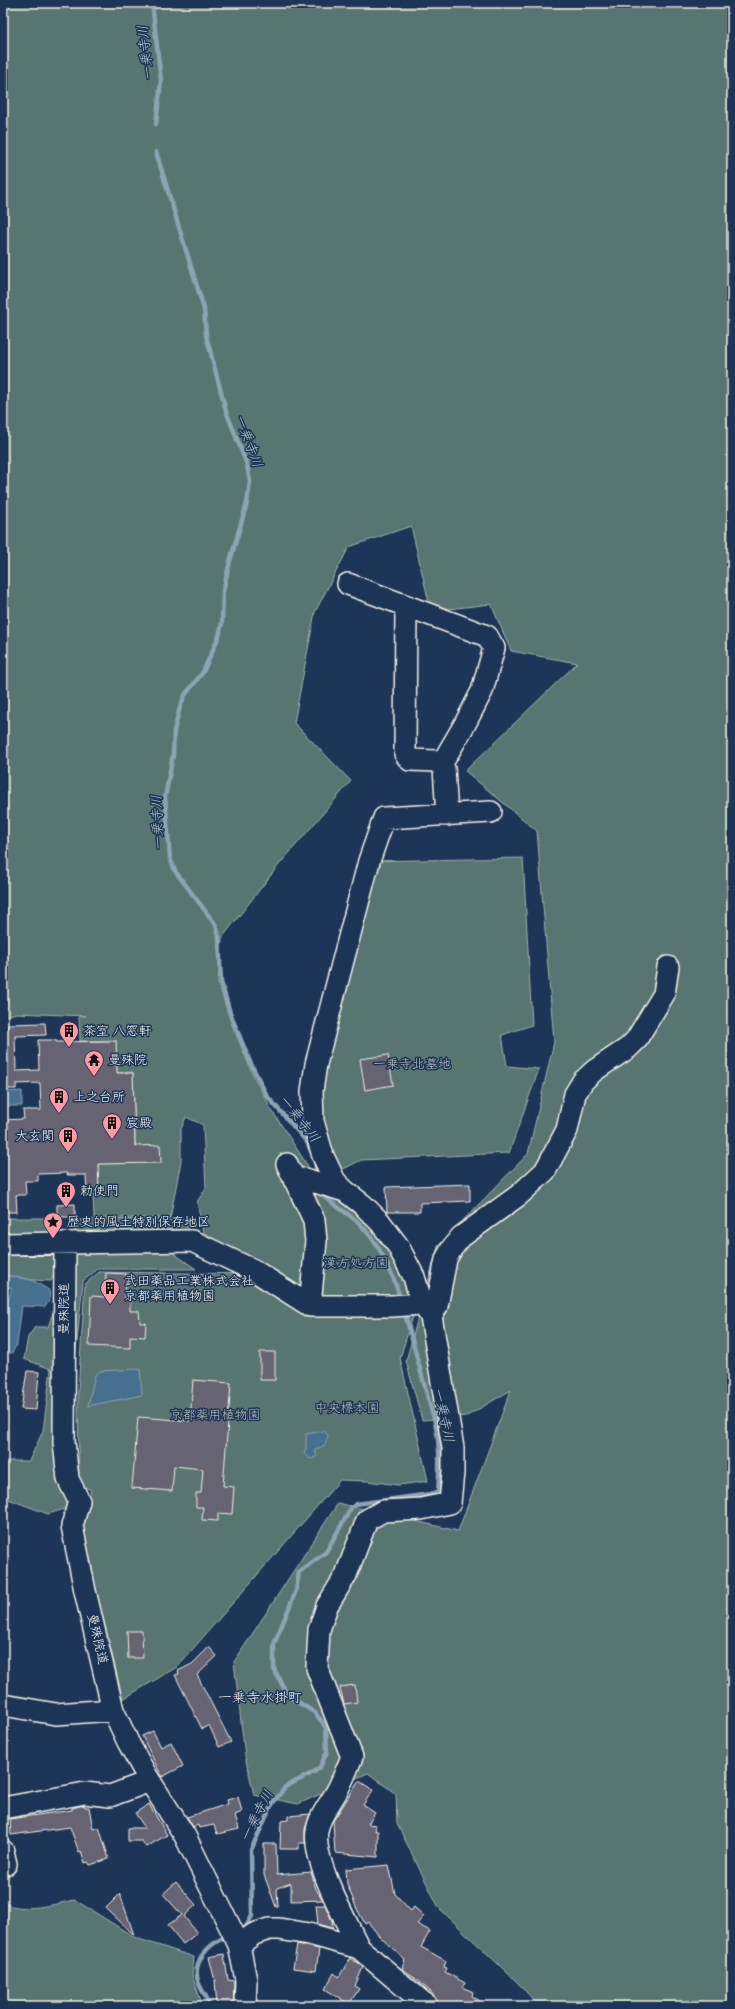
<svg xmlns="http://www.w3.org/2000/svg" width="735" height="2009" viewBox="0 0 735 2009" font-family="Mynerve,'Klee One',sans-serif">
	<style>
		.green { fill: #587471; stroke: #a6b2ac }
		.water { fill: #47708f; stroke: #8ca4b3 }
		.lines { fill: none; stroke-linecap: round; stroke-linejoin: round }
		.stream { stroke: #8ca4b3; stroke-width: 4.5 }
		.building { fill: #666372; stroke: #f4f1e8 }
		.minor-casing { stroke: #f4f1e8; stroke-width: 24 }
		.minor { stroke: #1d3557; stroke-width: 21 }
		.labels { text-anchor: middle; dominant-baseline: central; stroke-width: 3; stroke-linejoin: round; paint-order: stroke }
		.poi-label { font-size: 13px; fill: #f4f1e8; stroke: #1d3557; text-anchor: start }
		.park-label { font-size: 13px; fill: #b6bfb8; stroke: #1d3557 }
		.street-label { font-size: 13px; fill: #f4f1e8; stroke: #1d3557 }
		.water-label { font-size: 14px; font-style: italic; fill: #b7c4c9; stroke: #1d3557 }
		.neighbourhood-label { font-size: 14px; fill: #f4f1e8; stroke: #1d3557 }
	</style>
	<rect width="100%" height="100%" fill="#1d3557"/>
	<filter id="ink" filterUnits="userSpaceOnUse"><feTurbulence type="fractalNoise" baseFrequency=".025" numOctaves="2"/><feDisplacementMap in="SourceGraphic" scale="8" xChannelSelector="R" yChannelSelector="G"/><feConvolveMatrix kernelMatrix="1 2 1 2 8 2 1 2 1" color-interpolation-filters="sRGB"/></filter>
	<g filter="url(#ink)">
		<!-- green -->
		<path class="green" d="M 3,3 L 732,3 L 732,2006 L 539,2006 L 518,1983 L 439,1908 L 397,1824 L 396,1794 L 368,1773 L 298,1804 L 254,1795 L 245,1756 L 234,1662 L 338,1503 L 458,1531 L 511,1390 L 467,1416 L 422,1420 L 406,1361 L 438,1246 L 528,1154 L 554,1042 L 537,831 L 465,771 L 577,663 L 511,651 L 491,604 L 431,611 L 411,526 L 349,547 L 315,612 L 294,723 L 351,781 L 278,866 L 222,938 L 218,982 L 230,1020 L 253,1075 L 271,1109 L 311,1171 L 312,1229 L 307,1287 L 297,1290 L 203,1232 L 197,1202 L 206,1188 L 203,1125 L 186,1117 L 181,1129 L 181,1161 L 170,1218 L 94,1218 L 93,1194 L 99,1194 L 98,1164 L 136,1163 L 133,1072 L 117,1073 L 116,1040 L 80,1041 L 79,1016 L 86,1016 L 16,1013 L 3,1017 Z
			M 523,858 L 532,1025 L 502,1035 L 507,1066 L 539,1069 L 509,1153 L 361,1160 L 332,1175 L 312,1091 L 369,861 Z
			M 312,1193 L 329,1193 L 378,1232 L 415,1298 L 318,1298 Z
			M 3,1218 L 56,1218 L 57,1237 L 3,1236 Z
			M 187,1219 L 188,1236 L 75,1237 L 75,1220 Z
			M 3,1249 L 57,1252 L 55,1273 L 51,1281 L 33,1280 L 3,1275 Z
			M 172,1252 L 196,1269 L 98,1269 L 83,1281 L 75,1362 L 76,1471 L 68,1508 L 48,1514 L 3,1497 L 3,1461 L 29,1461 L 43,1431 L 51,1369 L 24,1359 L 28,1337 L 35,1327 L 48,1327 L 73,1254 Z
			M 99,1272 L 254,1274 L 307,1311 L 414,1313 L 400,1358 L 428,1481 L 399,1485 L 367,1481 L 340,1480 L 177,1667 L 123,1699 L 80,1523 L 91,1490 L 79,1484 L 78,1392 L 85,1284 Z
			M 75,1900 L 136,1938 L 194,1957 L 192,1976 L 203,2006 L 3,2006 L 3,1902 C 23,1914 54,1904 75,1900 Z"/>
		<!-- water -->
		<path class="water" d="M 22,1091 L 22,1106 L 3,1106 L 3,1092 Z
			M 3,1275 L 32,1280 L 49,1290 L 50,1299 L 45,1307 L 22,1306 L 17,1344 L 12,1353 L 3,1353 C 3,1342 2,1329 3,1318 C 4,1308 12,1295 11,1287 L 3,1288 Z
			M 140,1369 L 142,1395 L 88,1406 L 95,1375 L 100,1371 Z
			M 324,1431 L 328,1435 L 325,1445 L 315,1450 L 317,1456 L 311,1459 L 304,1454 L 306,1448 L 306,1434 Z"/>
		<g class="lines">
			<!-- stream -->
			<path class="stream" d="M 152,3 L 161,81 L 156,124
				M 156,152 L 204,309 L 206,335 L 226,411 L 247,465 L 250,482 L 247,503 L 230,561 L 223,591 L 222,623 L 219,636 L 203,672 L 185,695 L 180,707 L 174,731 L 173,755 L 165,797 L 170,858 L 175,871 L 216,925 L 219,937 L 221,982 L 230,1013 L 251,1064 L 267,1096 L 307,1142 L 312,1153
				M 315,1160 L 317,1177
				M 319,1190 C 320,1197 353,1216 361,1225 C 381,1246 393,1273 401,1301
				M 244,1930 L 252,1916 L 251,1850 L 271,1806 L 285,1787 L 314,1772 L 320,1767 L 327,1752 L 326,1728 L 323,1723 L 314,1712 L 288,1696 L 274,1669 L 274,1644 L 296,1591 L 299,1572 L 326,1552 L 351,1508 L 356,1504 L 438,1493 C 440,1464 441,1436 431,1409 L 404,1310
				M 3,2005 L 4,2006
				M 211,2006 C 207,1998 202,1991 199,1984 C 190,1962 209,1943 228,1936"/>
		</g>
		<!-- building -->
		<path class="building" d="M 45,1023 L 46,1035 L 15,1036 L 16,1071 L 39,1070 L 38,1040 L 56,1040 L 56,1042 L 116,1041 L 117,1073 L 133,1073 L 135,1146 L 160,1145 L 161,1163 L 98,1164 L 99,1193 L 87,1194 L 86,1175 L 67,1175 L 67,1173 L 38,1174 L 38,1181 L 25,1181 L 26,1195 L 16,1195 L 17,1212 L 3,1212 L 3,1120 L 24,1119 L 23,1110 L 41,1110 L 40,1083 L 16,1084 L 16,1089 L 3,1089 L 3,1029 L 8,1028 L 8,1024 Z
			M 388,1055 L 393,1085 L 365,1090 L 360,1059 Z
			M 470,1184 L 470,1201 L 420,1203 L 420,1212 L 387,1212 L 386,1187 Z
			M 75,1204 L 75,1217 L 57,1217 L 57,1205 Z
			M 106,1273 L 126,1274 L 125,1298 L 130,1298 L 130,1311 L 139,1311 L 140,1323 L 146,1323 L 145,1337 L 130,1336 L 130,1348 L 89,1346 L 91,1296 L 105,1297 Z
			M 260,1352 L 275,1352 L 275,1380 L 260,1380 Z
			M 27,1371 L 39,1372 L 36,1410 L 21,1409 Z
			M 193,1380 L 231,1383 L 223,1486 L 234,1487 L 232,1514 L 218,1513 L 218,1521 L 202,1520 L 203,1507 L 196,1507 L 196,1493 L 201,1493 L 203,1469 L 174,1466 L 172,1491 L 132,1488 L 138,1417 L 190,1421 Z
			M 127,1631 L 142,1631 L 143,1658 L 128,1658 Z
			M 209,1647 L 217,1656 L 197,1675 L 231,1742 L 219,1747 L 209,1725 L 202,1729 L 175,1675 L 179,1674 L 178,1671 L 192,1664 Z
			M 355,1685 L 357,1702 L 344,1704 L 340,1687 Z
			M 153,1731 L 161,1747 L 171,1742 L 183,1766 L 162,1777 L 142,1736 Z
			M 359,1781 L 373,1790 L 363,1805 L 375,1813 L 368,1824 L 376,1825 L 375,1831 L 378,1831 L 378,1857 L 335,1853 L 333,1821 Z
			M 238,1797 L 242,1812 L 235,1815 L 239,1829 L 217,1834 L 214,1825 L 199,1828 L 198,1825 L 193,1827 L 187,1817 L 228,1804 L 227,1800 Z
			M 149,1804 L 167,1835 L 146,1847 L 142,1841 L 128,1841 L 128,1828 L 145,1828 L 135,1813 Z
			M 84,1805 L 85,1807 L 89,1807 L 93,1829 L 99,1827 L 109,1859 L 90,1865 L 88,1862 L 85,1863 L 81,1851 L 79,1852 L 70,1827 L 11,1835 L 10,1819 L 72,1810 L 72,1808 Z
			M 310,1814 L 305,1829 L 305,1843 L 299,1843 L 299,1849 L 280,1849 L 281,1821 L 288,1820 L 288,1816 Z
			M 264,1844 L 276,1844 L 277,1875 L 311,1872 L 316,1889 L 323,1900 L 291,1901 L 291,1883 L 277,1888 L 278,1907 L 276,1907 L 264,1875 Z
			M 389,1865 L 395,1894 L 411,1911 L 414,1907 L 424,1916 L 417,1924 L 430,1931 L 421,1947 L 446,1961 L 444,1967 L 447,1968 L 445,1972 L 465,1983 L 463,1987 L 473,1992 L 472,1996 L 488,2006 L 444,2006 L 438,2003 L 431,1992 L 402,1968 L 405,1960 L 380,1937 L 368,1922 L 365,1924 L 356,1907 L 347,1884 L 346,1869 Z
			M 176,1882 L 196,1905 L 184,1916 L 197,1933 L 183,1944 L 168,1925 L 182,1915 L 163,1894 Z
			M 120,1894 L 134,1935 L 106,1908 Z
			M 316,1905 L 325,1905 L 332,1921 L 333,1928 L 318,1924 Z
			M 297,1944 L 319,1949 L 316,1971 L 293,1968 Z
			M 224,1954 L 228,1980 L 234,1981 L 233,2006 L 217,2006 L 215,1981 L 209,1957 Z
			M 350,1958 L 363,1967 L 355,1986 L 359,1989 L 349,2004 L 325,1989 L 334,1973 L 339,1977 Z"/>
		<g class="lines">
			<!-- minor casing -->
			<g class="minor-casing">
				<path id="minor" d="M 348,584 L 487,636 L 494,648 L 482,691 L 466,722 L 441,765
					M 406,606 L 405,754 L 410,760 L 436,761 L 444,768 L 447,815
					M 287,1164 L 314,1220 L 316,1241 L 310,1306
					M 294,1180 L 305,1179 L 345,1191
					M 3,1244 L 192,1241 L 255,1271 L 310,1306 L 392,1306 L 422,1304
					M 65,1244 L 64,1442 L 68,1479 L 79,1501 L 72,1526 L 85,1591 L 113,1710 L 128,1742 L 148,1778 L 185,1836 L 239,1945 L 246,1980 L 245,2006
					M 431,1316 L 437,1306 L 446,1259 L 452,1248 L 461,1237 L 519,1195 L 545,1171 L 567,1130 L 575,1094 L 583,1081 L 595,1070 L 628,1048 L 636,1040 L 664,994 L 668,967
					M 3,1705 L 56,1714 L 113,1710
					M 3,1808 L 85,1793 L 110,1796 L 150,1781
					M 3,1851 L 6,1864
					M 239,1945 L 254,1934 L 269,1929 L 279,1929 L 309,1934 L 359,1948 L 427,2006
					M 359,1948 C 346,1920 312,1861 317,1831 C 319,1816 330,1804 337,1791 C 343,1780 347,1768 352,1757 L 317,1668 L 319,1630 L 327,1606 L 346,1575 L 367,1520 L 383,1511 L 421,1509 L 450,1503 L 453,1472 L 453,1448 L 431,1316 L 422,1304 L 414,1277 L 398,1246 L 380,1222 L 363,1205 L 345,1191 L 335,1181 L 332,1175 L 323,1156 L 313,1121 L 312,1091 L 316,1064 L 369,861 L 384,818 L 491,812"/>
			</g>
			<!-- minor -->
			<use href="#minor" class="minor"/>
		</g>
	</g>
	<!-- icons -->
	<defs>
		<g id="building-pin" transform="scale(1)"><path d="M0 17L-7.5 6A9.5 9.5 0 1 1 7.5 6Z" fill="#ff9aa2" stroke="#1d3557"/><path d="M-4-6H4V6H1V3H-1V6H-4ZM-2.5-4.3h1.7v1.8h-1.7ZM.8-4.3h1.7v1.8H.8ZM-2.5-1h1.7V.8h-1.7ZM.8-1h1.7V.8H.8Z" fill="#111"/></g>
		<g id="temple-pin" transform="scale(1)"><path d="M0 17L-7.5 6A9.5 9.5 0 1 1 7.5 6Z" fill="#ff9aa2" stroke="#1d3557"/><path d="M0-6L5-2H3V0L6.5 2.5H4V6H1.5V3h-3V6H-4V2.5H-6.5L-3 0V-2H-5Z" fill="#111"/></g>
		<g id="sight-pin" transform="scale(1)"><path d="M0 17L-7.5 6A9.5 9.5 0 1 1 7.5 6Z" fill="#ff9aa2" stroke="#1d3557"/><path d="M0-6L1.8-2.2L6-1.7L2.9 1.2L3.7 5.4L0 3.3L-3.7 5.4L-2.9 1.2L-6-1.7L-1.8-2.2Z" fill="#111"/></g>
	</defs>
	<g fill-rule="evenodd">
		<use href="#building-pin" x="69" y="1031"/>
		<use href="#temple-pin" x="94" y="1060"/>
		<use href="#building-pin" x="59" y="1097"/>
		<use href="#building-pin" x="112" y="1123"/>
		<use href="#building-pin" x="68" y="1136"/>
		<use href="#building-pin" x="66" y="1191"/>
		<use href="#sight-pin" x="53" y="1222"/>
		<use href="#building-pin" x="110" y="1288"/>
	</g>
	<g class="labels">
		<!-- poi labels -->
		<g class="poi-label">
			<text x="83" y="1031">茶室 八窓軒</text>
			<text x="108" y="1060">曼殊院</text>
			<text x="73" y="1097">上之台所</text>
			<text x="126" y="1123">宸殿</text>
			<text x="54" y="1136" text-anchor="end">大玄関</text>
			<text x="80" y="1191">勅使門</text>
			<text x="67" y="1222">歴史的風土特別保存地区</text>
			<text x="124" y="1281">武田薬品工業株式会社<tspan x="124" dy="15">京都薬用植物園</tspan></text>
		</g>
		<!-- park labels -->
		<g class="park-label">
			<text x="412" y="1064">一乗寺北墓地</text>
			<text x="356" y="1263">漢方処方園</text>
			<text x="347" y="1408">中央標本園</text>
			<text x="215" y="1415">京都薬用植物園</text>
		</g>
		<!-- street labels -->
		<g class="street-label">
			<text transform="translate(64 1309) rotate(-90)">曼殊院道</text>
			<text transform="translate(97 1639) rotate(77)">曼殊院道</text>
		</g>
		<!-- water labels -->
		<g class="water-label">
			<text transform="translate(146 53) rotate(-96)">一乗寺川</text>
			<text transform="translate(248 441) rotate(70)">一乗寺川</text>
			<text transform="translate(158 823) rotate(-92)">一乗寺川</text>
			<text transform="translate(299 1119) rotate(52)">一乗寺川</text>
			<text transform="translate(443 1415) rotate(78)">一乗寺川</text>
			<text transform="translate(257 1816) rotate(-63)">一乗寺川</text>
		</g>
		<!-- neighbourhood labels -->
		<g class="neighbourhood-label">
			<text x="260" y="1698">一乗寺水掛町</text>
		</g>
	</g>
	<!-- margin -->
	<rect width="735" height="2009" fill="none" stroke="#1d3557" stroke-width="16"/>
	<rect x="8" y="8" width="719" height="1993" fill="none" stroke="#f4f1e8" stroke-width="1.5" filter="url(#ink)"/>
</svg>
